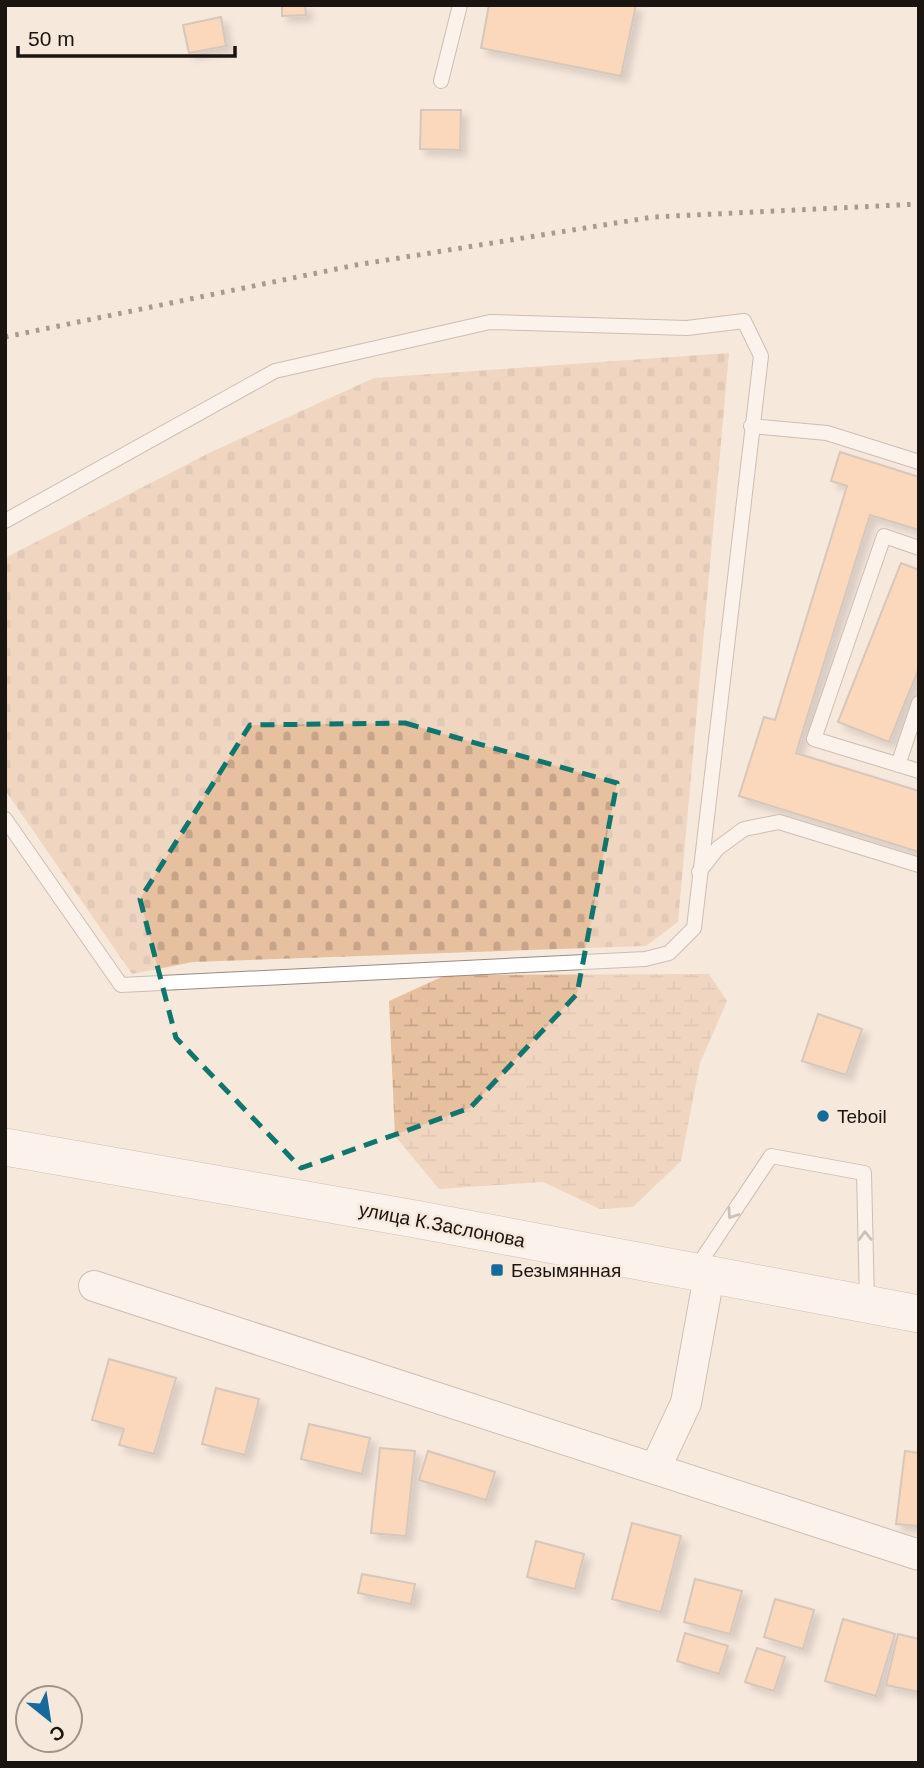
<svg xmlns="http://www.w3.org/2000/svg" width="924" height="1768" viewBox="0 0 924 1768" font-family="Arial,sans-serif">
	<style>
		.wetland { fill: url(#wetland-marsh) }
		.cemetery { fill: url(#cemetery-stones) }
		.building { fill: #ffc596; stroke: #ad9f94; stroke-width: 2; filter: url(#shadow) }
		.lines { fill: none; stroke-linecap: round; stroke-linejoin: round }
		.service-casing { stroke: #998b81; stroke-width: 16 }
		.minor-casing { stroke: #998b81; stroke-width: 32 }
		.tertiary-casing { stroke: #998b81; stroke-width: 38 }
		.service { stroke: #fff; stroke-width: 14 }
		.minor { stroke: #fff; stroke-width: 30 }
		.tertiary { stroke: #fff; stroke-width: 37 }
		.rail { stroke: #433d37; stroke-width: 5; stroke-dasharray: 3.5 7; stroke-linecap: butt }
		.oneway { stroke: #989694 }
		.marked { fill: none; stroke: #0f766e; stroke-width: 5; stroke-dasharray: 14 9; stroke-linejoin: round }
		.poi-dot { fill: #166a9b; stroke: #f7e8dc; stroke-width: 2.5 }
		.labels { text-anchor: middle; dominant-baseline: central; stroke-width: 5; stroke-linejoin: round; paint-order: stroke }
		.poi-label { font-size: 19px; fill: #1a1511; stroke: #f7e8dc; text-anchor: start }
		.street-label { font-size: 19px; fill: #1a1511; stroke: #f7e8dc }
	</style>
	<defs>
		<pattern id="wetland-marsh" width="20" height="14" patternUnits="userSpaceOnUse" patternTransform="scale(1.75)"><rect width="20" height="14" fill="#e7c0a0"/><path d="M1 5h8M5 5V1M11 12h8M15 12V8" fill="none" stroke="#c6a489"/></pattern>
		<pattern id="cemetery-stones" width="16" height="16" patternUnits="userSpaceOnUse" patternTransform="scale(1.75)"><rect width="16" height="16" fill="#e7c0a0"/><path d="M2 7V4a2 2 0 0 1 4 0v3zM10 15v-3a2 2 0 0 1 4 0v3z" fill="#c6a489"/></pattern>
		<filter id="shadow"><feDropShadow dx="6" dy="6" stdDeviation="3.5" flood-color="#0004"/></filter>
	</defs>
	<rect width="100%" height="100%" fill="#f7e8dc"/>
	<!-- wetland -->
	<path class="wetland" d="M 709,974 L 727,1001 L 700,1063 L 681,1161 L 633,1207 L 600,1209 L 543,1182 L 439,1189 L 395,1136 L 389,1001 L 446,975 Z"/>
	<!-- cemetery -->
	<path class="cemetery" d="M 729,353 L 678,922 L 646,946 L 193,962 L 132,974 L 5,790 L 5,558 L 209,453 L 374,378 Z"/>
	<!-- building -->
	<path class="building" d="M 282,5 L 305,5 L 306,15 L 282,16 Z
		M 489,5 L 636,5 L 621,76 L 481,48 Z
		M 221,17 L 226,46 L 189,53 L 183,25 Z
		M 421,110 L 461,110 L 460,150 L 420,149 Z
		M 840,452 L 919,477 L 919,530 L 870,515 L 796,753 L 919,791 L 919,852 L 739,796 L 764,717 L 775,720 L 847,486 L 831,481 Z
		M 901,563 L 919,570 L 919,668 L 889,742 L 838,722 Z
		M 818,1014 L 862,1029 L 846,1075 L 802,1061 Z
		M 109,1359 L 176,1378 L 154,1454 L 119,1445 L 124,1429 L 92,1420 Z
		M 216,1388 L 259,1399 L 245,1455 L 202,1444 Z
		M 309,1424 L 370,1438 L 362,1474 L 301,1459 Z
		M 380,1448 L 415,1451 L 406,1536 L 371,1533 Z
		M 428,1451 L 495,1472 L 486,1500 L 419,1480 Z
		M 905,1451 L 919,1453 L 919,1526 L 896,1524 Z
		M 632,1523 L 681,1536 L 661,1612 L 612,1599 Z
		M 536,1541 L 584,1554 L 575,1589 L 527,1577 Z
		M 362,1574 L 415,1584 L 411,1604 L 358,1593 Z
		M 695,1579 L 742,1591 L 730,1634 L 684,1622 Z
		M 775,1599 L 814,1610 L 803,1649 L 764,1637 Z
		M 843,1619 L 895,1634 L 876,1696 L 825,1681 Z
		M 685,1633 L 728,1646 L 719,1674 L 677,1661 Z
		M 898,1634 L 919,1639 L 919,1692 L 886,1685 Z
		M 757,1648 L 785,1657 L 774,1691 L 745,1682 Z"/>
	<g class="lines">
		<!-- service casing -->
		<g class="service-casing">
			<path id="service" d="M 441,81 L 460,5
				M 751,426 L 827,433 L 919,462
				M 5,521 L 275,371 L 490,322 L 687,328 L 744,321 L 761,356 L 694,928 L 669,953 L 645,959 L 121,985 L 5,819
				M 919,548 L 884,536 L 814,739 L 919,771
				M 898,765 L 919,703
				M 699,872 L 718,848 L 744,829 L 779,822 L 919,865
				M 695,1270 L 771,1156 L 864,1173 L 867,1302"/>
		</g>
		<!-- minor casing -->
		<g class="minor-casing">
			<path id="minor" d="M 94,1286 L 919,1555
				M 655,1469 L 686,1403 L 709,1276"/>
		</g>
		<!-- tertiary casing -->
		<g class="tertiary-casing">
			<path id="tertiary" d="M 5,1147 L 415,1219 L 919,1314"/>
		</g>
		<!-- service -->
		<use href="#service" class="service"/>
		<!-- minor -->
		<use href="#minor" class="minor"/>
		<!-- tertiary -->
		<use href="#tertiary" class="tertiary"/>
		<!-- rail -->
		<path class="rail" d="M 5,337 L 356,265 L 653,217 L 919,204"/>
	</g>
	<!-- one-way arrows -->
	<defs><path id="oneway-chevron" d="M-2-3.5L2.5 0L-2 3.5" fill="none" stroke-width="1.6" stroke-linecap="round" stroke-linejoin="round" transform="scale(1.75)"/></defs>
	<g class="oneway">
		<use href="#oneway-chevron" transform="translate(732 1214) rotate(124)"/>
		<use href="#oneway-chevron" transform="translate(865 1236) rotate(-91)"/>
	</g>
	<!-- marked area -->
	<path d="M0 0H924V1768H0ZM 405,723 L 617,783 L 577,994 L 470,1108 L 301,1168 L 176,1038 L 140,899 L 250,725 Z" fill="#f7e8dc" fill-opacity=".55" fill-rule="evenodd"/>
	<path class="marked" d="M 405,723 L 617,783 L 577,994 L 470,1108 L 301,1168 L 176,1038 L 140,899 L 250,725 Z"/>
	<!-- markers -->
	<g class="poi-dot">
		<circle cx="823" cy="1116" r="7"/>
		<rect x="490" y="1263" width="14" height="14" rx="3.5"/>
	</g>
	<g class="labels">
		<!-- poi labels -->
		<g class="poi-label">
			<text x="837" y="1116">Teboil</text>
			<text x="511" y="1270">Безымянная</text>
		</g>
		<!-- street labels -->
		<g class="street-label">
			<text transform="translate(442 1225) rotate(11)">улица К.Заслонова</text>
		</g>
	</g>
	<!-- border -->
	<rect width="924" height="1768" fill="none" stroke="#1a1511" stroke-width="14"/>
	<!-- north arrow -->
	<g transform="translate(49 1719) rotate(150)"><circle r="33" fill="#f7e8dc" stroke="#9f948b" stroke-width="2"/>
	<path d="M0-5L12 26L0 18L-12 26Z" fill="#166a9b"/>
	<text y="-10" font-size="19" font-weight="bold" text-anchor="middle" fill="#1a1511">С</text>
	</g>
	<!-- scale -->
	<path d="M18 46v10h217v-10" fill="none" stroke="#1a1511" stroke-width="3.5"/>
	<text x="28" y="46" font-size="21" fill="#1a1511" stroke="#f7e8dc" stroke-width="5" paint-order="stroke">50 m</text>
</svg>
